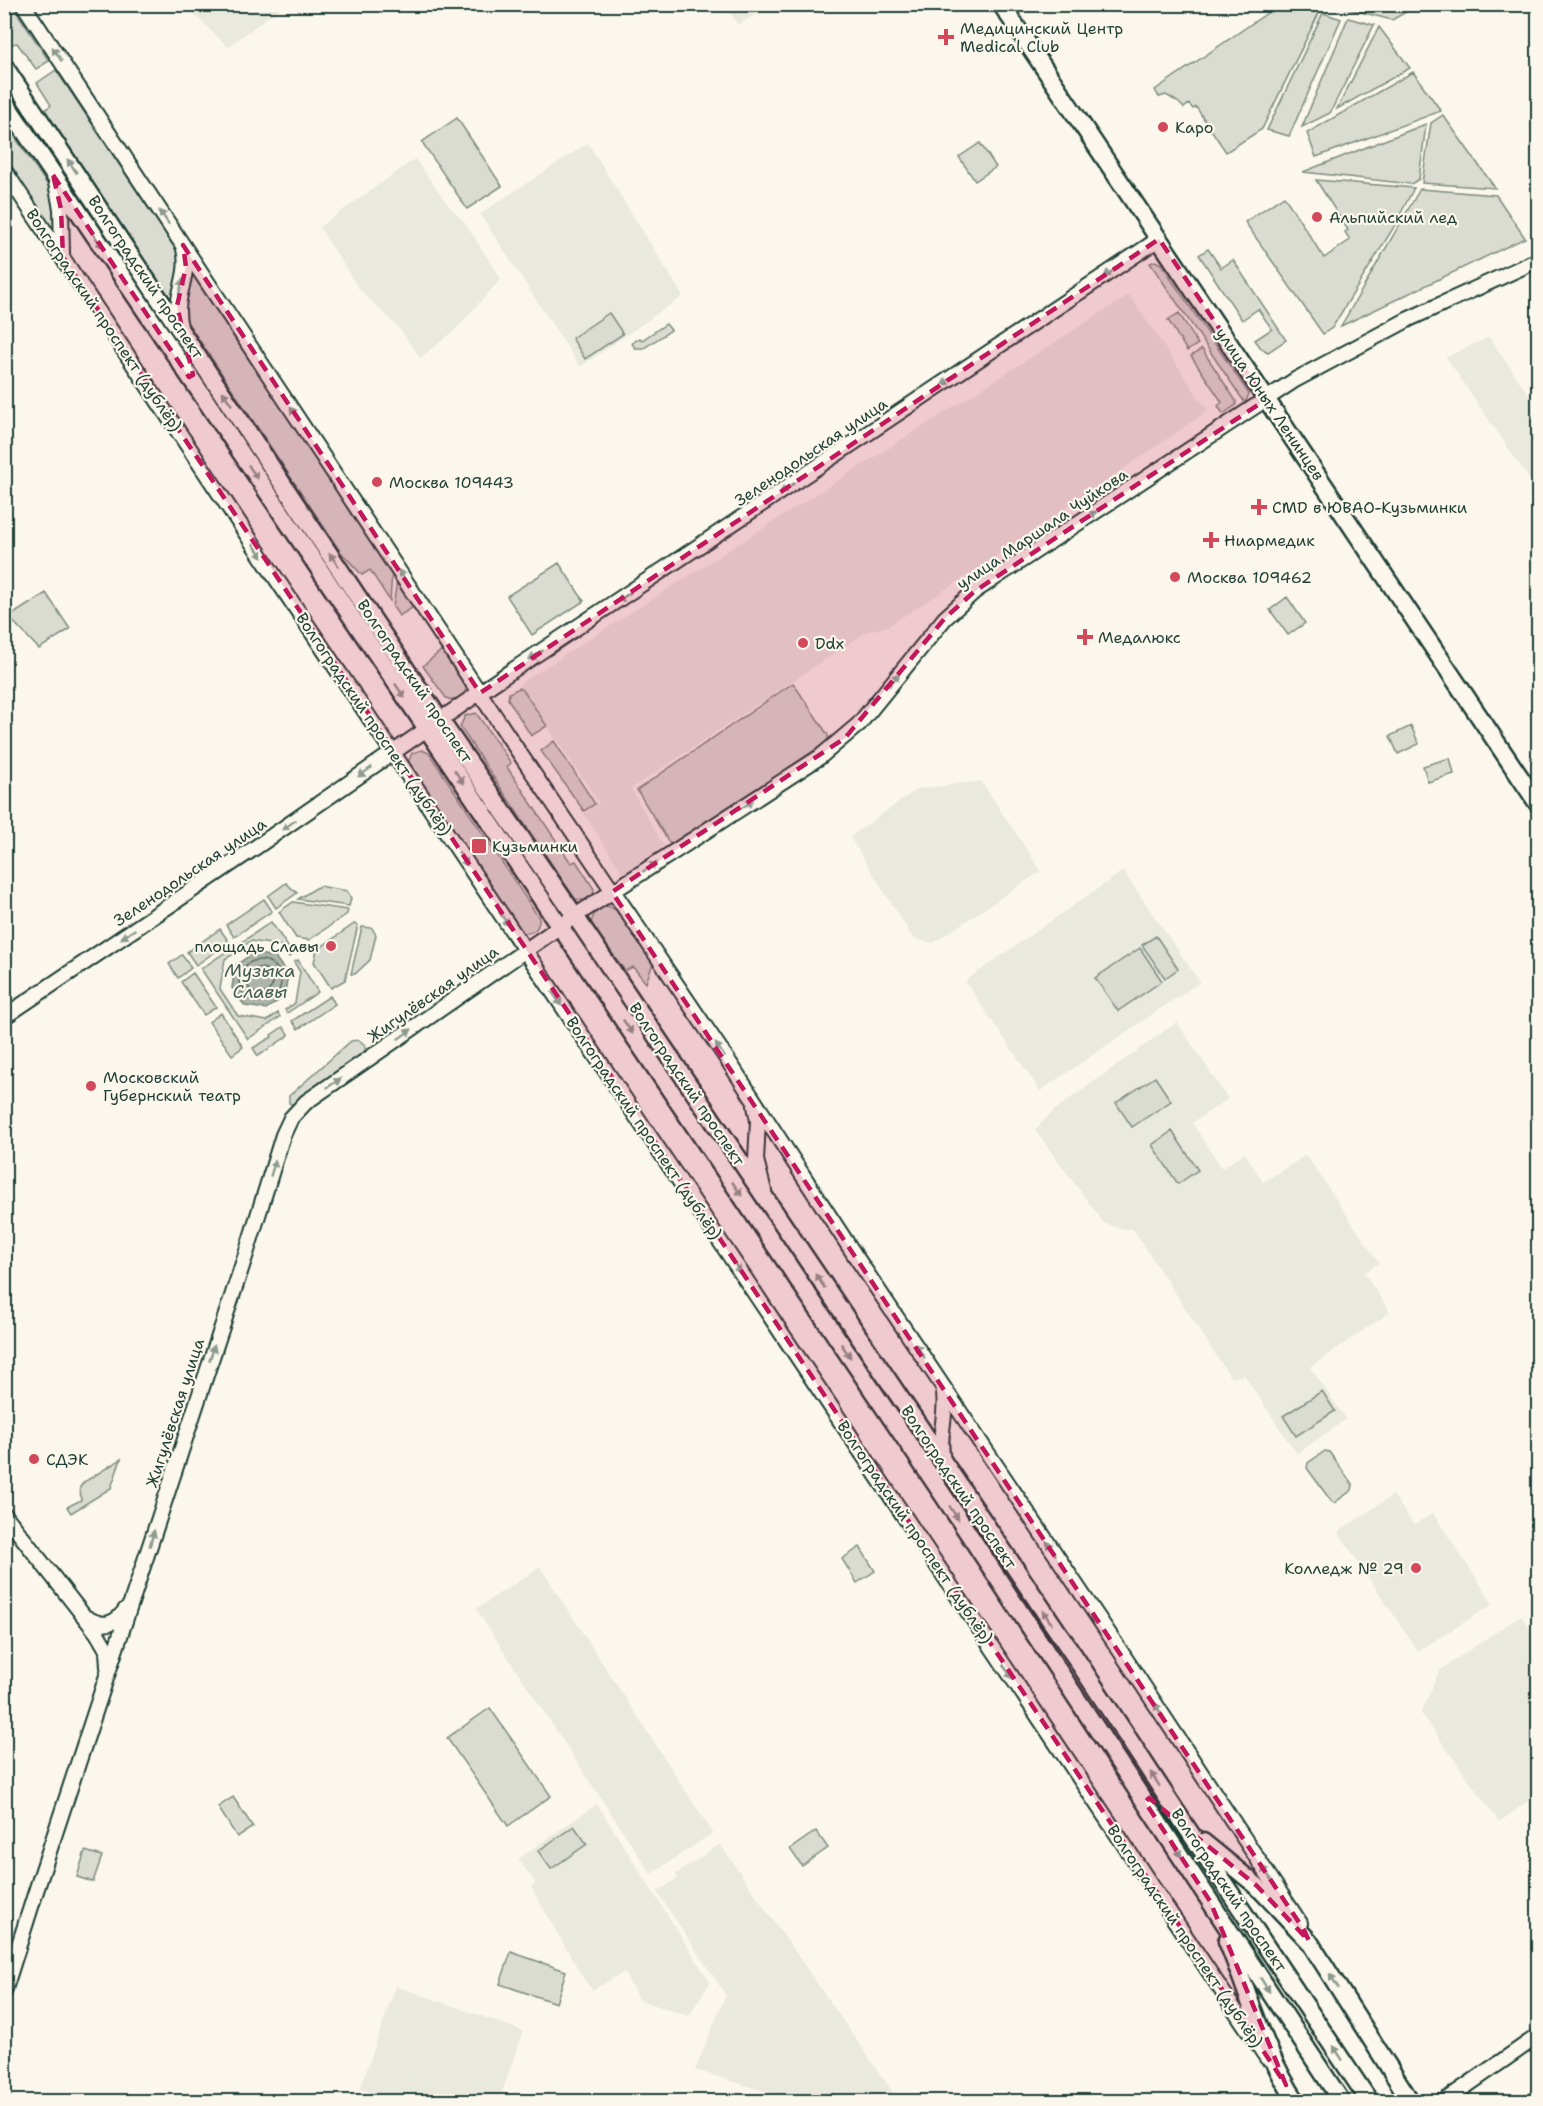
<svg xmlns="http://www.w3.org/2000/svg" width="1543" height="2106" viewBox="0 0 1543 2106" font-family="'Shantell Sans',sans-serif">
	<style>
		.built { fill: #eae9de }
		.green { fill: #dbdcd1; stroke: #7d8c82; stroke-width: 1.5 }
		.water { fill: #adb4aa; stroke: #74847b; stroke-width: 1.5 }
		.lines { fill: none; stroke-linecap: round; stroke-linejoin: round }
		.shore { stroke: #586d63; stroke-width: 1.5 }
		.minor-casing { stroke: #1f3d34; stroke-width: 18 }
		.major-casing { stroke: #1f3d34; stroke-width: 21 }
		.minor { stroke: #fbf7ec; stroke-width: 14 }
		.major { stroke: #fbf7ec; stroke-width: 16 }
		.oneway { fill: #8d9a90 }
		.marked { fill: #c2185b; fill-opacity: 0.2; stroke: #c2185b; stroke-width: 4.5; stroke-dasharray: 12 8; stroke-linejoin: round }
		.poi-dot { fill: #d1495b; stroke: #fbf7ec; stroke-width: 2 }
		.labels { text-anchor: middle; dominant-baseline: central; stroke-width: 4.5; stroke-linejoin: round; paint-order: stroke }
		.poi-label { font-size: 16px; fill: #1f3d34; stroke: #fbf7ec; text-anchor: start }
		.street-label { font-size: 16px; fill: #1f3d34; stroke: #fbf7ec }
		.water-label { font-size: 18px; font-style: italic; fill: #425b52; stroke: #fbf7ec }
	</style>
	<rect width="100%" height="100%" fill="#fbf7ec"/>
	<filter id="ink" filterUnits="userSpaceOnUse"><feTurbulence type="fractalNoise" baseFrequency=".0167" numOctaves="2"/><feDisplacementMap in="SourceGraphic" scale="12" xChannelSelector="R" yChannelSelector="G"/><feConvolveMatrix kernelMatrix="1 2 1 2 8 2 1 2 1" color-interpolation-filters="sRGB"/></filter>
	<g filter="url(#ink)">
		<!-- built -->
		<path class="built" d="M 184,5 L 284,5 L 228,47 Z
			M 715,5 L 771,5 L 738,25 L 730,13 L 720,11 Z
			M 588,143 L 683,296 L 580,367 L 480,214 Z
			M 415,159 L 450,207 L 465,223 L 501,279 L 453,332 L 420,358 L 399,328 L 359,289 L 319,227 Z
			M 1129,295 L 1208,411 L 962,579 L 888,626 L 866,632 L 631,789 L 664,846 L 623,874 L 584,814 L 599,803 L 519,684 Z
			M 1489,337 L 1538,408 L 1538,492 L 1446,357 Z
			M 981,781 L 1041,871 L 933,943 L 913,938 L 850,837 L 917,789 Z
			M 1123,871 L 1200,982 L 1040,1091 L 965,981 Z
			M 1177,1022 L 1228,1099 L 1192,1123 L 1222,1168 L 1245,1153 L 1263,1182 L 1306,1155 L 1379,1263 L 1364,1273 L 1390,1312 L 1310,1367 L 1346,1419 L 1297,1454 L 1244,1375 L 1231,1378 L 1133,1229 L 1121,1229 L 1104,1223 L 1035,1130 L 1053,1111 Z
			M 1393,1495 L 1414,1525 L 1433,1513 L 1493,1604 L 1418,1651 L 1338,1532 Z
			M 540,1567 L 713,1833 L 651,1874 L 476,1609 Z
			M 1521,1615 L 1538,1642 L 1538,1794 L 1499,1822 L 1421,1713 L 1439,1671 Z
			M 597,1804 L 710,1982 L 689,2016 L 639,2000 L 624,1972 L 593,1990 L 585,1981 L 531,1887 L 536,1883 L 518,1859 Z
			M 720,1844 L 899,2101 L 797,2101 L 695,2070 L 726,1995 L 657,1892 L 678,1878 L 676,1874 Z
			M 396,1986 L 523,2031 L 499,2101 L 396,2101 L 360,2089 Z"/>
		<!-- green -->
		<path class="green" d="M 4,5 L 12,5 L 49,61 L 36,69 L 17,43 L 5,45 Z
			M 1319,5 L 1323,6 L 1321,9 L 1262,129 L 1226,152 L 1196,107 L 1193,109 L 1189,104 L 1184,108 L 1178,102 L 1166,95 L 1159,97 L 1155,90 L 1273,9 L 1271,5 Z
			M 1333,5 L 1418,5 L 1392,20 Z
			M 1323,13 L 1341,19 L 1289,136 L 1267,130 Z
			M 1348,18 L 1374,25 L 1330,113 L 1302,127 Z
			M 1379,27 L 1410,68 L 1337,109 Z
			M 56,70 L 181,257 L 182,265 L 172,302 L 45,110 L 51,105 L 37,83 Z
			M 1413,72 L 1441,111 L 1316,157 L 1307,133 Z
			M 1443,115 L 1495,188 L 1422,183 L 1431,123 Z
			M 457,118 L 502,186 L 467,209 L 422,142 Z
			M 4,121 L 53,193 L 55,200 L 53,237 L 5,165 Z
			M 1426,124 L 1419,179 L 1411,184 L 1303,172 Z
			M 980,143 L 996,167 L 975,181 L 959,157 Z
			M 1316,180 L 1414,188 L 1392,230 L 1332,328 L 1323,334 L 1245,222 L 1284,196 L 1324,258 L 1350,240 L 1345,232 L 1348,230 Z
			M 1420,189 L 1496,195 L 1525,238 L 1341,326 Z
			M 1208,249 L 1221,268 L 1233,260 L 1286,340 L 1268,352 L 1261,348 L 1255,340 L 1272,329 L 1258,309 L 1242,320 L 1199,255 Z
			M 1155,261 L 1161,264 L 1249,394 L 1245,403 L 1150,263 Z
			M 190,271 L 392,572 L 390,601 L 370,570 L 362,575 L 340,551 L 184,317 L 182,308 Z
			M 609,313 L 623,334 L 585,359 L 572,338 Z
			M 1179,313 L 1198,344 L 1187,351 L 1168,320 Z
			M 666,324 L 671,330 L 644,348 L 635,348 L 632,343 L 640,338 L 642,340 Z
			M 1202,349 L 1236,401 L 1236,405 L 1223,414 L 1218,406 L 1222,402 L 1191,356 Z
			M 559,563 L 584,601 L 532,635 L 507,596 Z
			M 397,580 L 415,606 L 399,616 L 393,607 Z
			M 46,593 L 70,629 L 39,649 L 9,617 Z
			M 1287,597 L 1305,623 L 1288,635 L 1270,610 Z
			M 443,649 L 466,687 L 465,694 L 453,701 L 446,698 L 423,666 Z
			M 793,683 L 828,735 L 828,741 L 674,845 L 670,844 L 637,790 Z
			M 519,688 L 523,690 L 547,726 L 531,736 L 508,699 L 509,693 Z
			M 476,713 L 511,763 L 507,767 L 571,863 L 576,861 L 594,889 L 593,896 L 589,901 L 575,899 L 460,727 L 465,716 Z
			M 1411,726 L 1419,744 L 1398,754 L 1390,736 Z
			M 554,741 L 595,804 L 584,811 L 541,751 Z
			M 422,750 L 429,753 L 539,918 C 540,930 530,936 519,932 L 407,765 L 412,753 Z
			M 1450,758 L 1454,774 L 1428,782 L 1423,766 Z
			M 286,883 L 297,893 L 276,908 L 268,896 Z
			M 319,886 L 347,891 L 351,898 L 349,906 L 298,899 Z
			M 264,899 L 272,911 L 234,937 L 226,925 Z
			M 293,902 L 348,910 L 347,914 L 309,940 L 296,938 L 279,912 Z
			M 608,906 L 616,910 L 653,963 L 646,983 L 633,967 L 625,971 L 591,925 C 592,914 597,908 608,906 Z
			M 271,922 L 293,954 L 289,957 L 282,946 L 251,941 L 242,947 L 239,944 Z
			M 354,924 L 358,925 L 345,980 L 331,988 L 314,962 L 317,950 Z
			M 362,927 L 372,928 L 376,935 L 370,960 L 355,974 L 351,974 Z
			M 220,929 L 229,942 L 196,965 L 187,952 Z
			M 1156,936 L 1178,969 L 1165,978 L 1142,945 Z
			M 233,947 L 237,952 L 225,959 L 220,989 L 238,1016 L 267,1021 L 278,1013 L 280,1017 L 248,1039 L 201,969 Z
			M 1140,948 L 1162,981 L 1118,1011 L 1095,978 Z
			M 182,955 L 191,968 L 178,978 L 169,964 Z
			M 298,960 L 318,992 L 287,1013 L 285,1010 L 295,1003 L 300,972 L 294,962 Z
			M 193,973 L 216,1007 L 204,1015 L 181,982 Z
			M 330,996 L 335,1004 L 298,1029 L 292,1021 Z
			M 221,1013 L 243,1047 L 232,1055 L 209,1022 Z
			M 283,1027 L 289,1035 L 258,1056 L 253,1048 L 272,1037 L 271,1035 Z
			M 359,1040 L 365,1045 L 365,1056 L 295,1106 L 289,1103 L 289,1096 L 351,1041 Z
			M 1155,1077 L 1171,1101 L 1132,1127 L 1116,1103 Z
			M 1172,1131 L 1198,1170 L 1178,1184 L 1152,1145 Z
			M 1322,1391 L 1335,1411 L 1296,1436 L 1283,1416 Z
			M 1325,1451 L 1329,1452 L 1353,1485 L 1352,1490 L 1334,1503 L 1331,1501 L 1307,1468 L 1308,1463 Z
			M 121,1459 L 111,1488 L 71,1513 L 67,1507 L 81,1500 L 80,1487 L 84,1482 Z
			M 860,1547 L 875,1571 L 857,1583 L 842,1559 Z
			M 490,1708 L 551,1796 L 508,1826 L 447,1738 Z
			M 233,1797 L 253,1827 L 237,1837 L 218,1807 Z
			M 574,1826 L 587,1844 L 551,1869 L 538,1851 Z
			M 816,1831 L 828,1848 L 802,1866 L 790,1849 Z
			M 85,1851 L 102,1856 L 93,1882 L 77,1877 Z
			M 511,1952 L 566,1971 L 556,2003 L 500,1984 Z"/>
		<!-- water -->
		<path class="water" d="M 253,953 L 275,957 L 288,975 L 284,997 L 266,1009 L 245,1006 L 232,988 L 235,966 Z"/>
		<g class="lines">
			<!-- shore -->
			<path class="shore" d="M239 981a21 21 0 1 1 42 0a21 21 0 1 1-42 0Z
				M247 981a13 13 0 1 1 26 0a13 13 0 1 1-26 0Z"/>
			<!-- minor casing -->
			<g class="minor-casing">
				<path id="minor" d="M 23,4 L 518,751 L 729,1062 L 856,1257 L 1113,1640 L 1300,1923
					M 4,170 C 232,512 459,854 689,1195 C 883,1482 1073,1771 1267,2058
					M 56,183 L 61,209 L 62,253
					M 180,327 C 172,296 191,278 184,249
					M 4,1017 L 259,845 L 492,684 L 1159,239
					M 755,1106 L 758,1121 L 756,1160 L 764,1191
					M 943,1387 C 949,1410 937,1435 943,1460
					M 4,1514 L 97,1633 L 107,1650 L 108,1667
					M 87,1618 C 104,1628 115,1625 126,1609
					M 4,1992 L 37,1888 L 246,1254 L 283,1135 L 291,1118 L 306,1102 L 575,916 L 820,757 L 859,724 L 945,618 L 975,591 L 1295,380 L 1409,319 L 1538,260
					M 1443,2102 L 1538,2036"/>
			</g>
			<!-- major casing -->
			<g class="major-casing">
				<path id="major" d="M 1001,4 L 1538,804
					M 4,66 L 440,720 L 575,916 L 1075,1657 L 1187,1828 L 1370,2102
					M 4,101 L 945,1498 L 1342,2102
					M 1203,1842 L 1257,1886 L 1309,1941 L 1411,2102
					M 1227,1941 C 1249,1994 1264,2053 1297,2102"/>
			</g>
			<!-- minor -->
			<use href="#minor" class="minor"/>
			<!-- major -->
			<use href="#major" class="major"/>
		</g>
		<!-- one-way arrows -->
		<defs><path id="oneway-solid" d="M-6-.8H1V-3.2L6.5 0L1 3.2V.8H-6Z" transform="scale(1.5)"/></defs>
		<g class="oneway">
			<use href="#oneway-solid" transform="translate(57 54) rotate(-124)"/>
			<use href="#oneway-solid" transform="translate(72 166) rotate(-124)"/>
			<use href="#oneway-solid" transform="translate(164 217) rotate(-124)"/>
			<use href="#oneway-solid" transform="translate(98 241) rotate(56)"/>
			<use href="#oneway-solid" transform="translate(1111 272) rotate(146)"/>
			<use href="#oneway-solid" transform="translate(181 287) rotate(-76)"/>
			<use href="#oneway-solid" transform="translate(949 380) rotate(146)"/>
			<use href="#oneway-solid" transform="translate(227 398) rotate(-124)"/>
			<use href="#oneway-solid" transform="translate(295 414) rotate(-124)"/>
			<use href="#oneway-solid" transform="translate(253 472) rotate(56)"/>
			<use href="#oneway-solid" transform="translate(787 488) rotate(146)"/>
			<use href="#oneway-solid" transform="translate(1090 516) rotate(-34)"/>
			<use href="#oneway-solid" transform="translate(258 551) rotate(56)"/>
			<use href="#oneway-solid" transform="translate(334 560) rotate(-124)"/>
			<use href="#oneway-solid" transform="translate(403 577) rotate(-123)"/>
			<use href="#oneway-solid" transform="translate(624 597) rotate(146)"/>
			<use href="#oneway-solid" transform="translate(536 655) rotate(146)"/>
			<use href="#oneway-solid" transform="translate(894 680) rotate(-51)"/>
			<use href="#oneway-solid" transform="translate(400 691) rotate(56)"/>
			<use href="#oneway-solid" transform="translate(365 772) rotate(145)"/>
			<use href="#oneway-solid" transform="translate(459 777) rotate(56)"/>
			<use href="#oneway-solid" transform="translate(746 805) rotate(-33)"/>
			<use href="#oneway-solid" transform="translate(289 825) rotate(145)"/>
			<use href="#oneway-solid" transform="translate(463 859) rotate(56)"/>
			<use href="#oneway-solid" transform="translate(650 867) rotate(-33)"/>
			<use href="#oneway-solid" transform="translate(504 919) rotate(56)"/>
			<use href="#oneway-solid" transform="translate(128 934) rotate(146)"/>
			<use href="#oneway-solid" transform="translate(557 999) rotate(56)"/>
			<use href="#oneway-solid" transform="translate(628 1027) rotate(56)"/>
			<use href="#oneway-solid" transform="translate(405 1034) rotate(-36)"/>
			<use href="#oneway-solid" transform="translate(720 1050) rotate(-124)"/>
			<use href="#oneway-solid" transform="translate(334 1083) rotate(-34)"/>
			<use href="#oneway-solid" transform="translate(273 1168) rotate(-73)"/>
			<use href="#oneway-solid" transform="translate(737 1189) rotate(56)"/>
			<use href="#oneway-solid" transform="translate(736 1266) rotate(57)"/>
			<use href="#oneway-solid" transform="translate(820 1281) rotate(-124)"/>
			<use href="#oneway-solid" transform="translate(846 1351) rotate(56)"/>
			<use href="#oneway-solid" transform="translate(920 1351) rotate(-124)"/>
			<use href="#oneway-solid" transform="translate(212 1353) rotate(-72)"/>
			<use href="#oneway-solid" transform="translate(954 1513) rotate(57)"/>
			<use href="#oneway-solid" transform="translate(152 1538) rotate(-74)"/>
			<use href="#oneway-solid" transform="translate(1051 1548) rotate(-124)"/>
			<use href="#oneway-solid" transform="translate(1047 1617) rotate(-124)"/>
			<use href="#oneway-solid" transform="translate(1008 1672) rotate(56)"/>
			<use href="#oneway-solid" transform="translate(1159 1710) rotate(-123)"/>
			<use href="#oneway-solid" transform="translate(1155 1779) rotate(-123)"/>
			<use href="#oneway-solid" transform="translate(1177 1850) rotate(57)"/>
			<use href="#oneway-solid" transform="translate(1267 1873) rotate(-123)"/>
			<use href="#oneway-solid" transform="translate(1334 1981) rotate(-122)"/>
			<use href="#oneway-solid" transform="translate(1265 1985) rotate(57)"/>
			<use href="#oneway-solid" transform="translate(1338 2053) rotate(-123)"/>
		</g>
	</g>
	<!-- marked area -->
	<path class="marked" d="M 53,175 L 189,377 L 193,375 L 177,306 L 186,267 L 183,245 L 480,693 L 1159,239 L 1267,399 L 975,591 L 945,618 L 845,738 L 612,892 L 1304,1930 L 1309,1941 L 1257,1886 L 1149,1798 L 1145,1802 L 1210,1901 L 1286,2085 L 63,257 L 61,209 Z"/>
	<!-- markers -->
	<g class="poi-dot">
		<path d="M943 28h6v6h6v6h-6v6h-6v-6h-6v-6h6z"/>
		<circle cx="1163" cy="127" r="6"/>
		<circle cx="1317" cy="217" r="6"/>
		<circle cx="377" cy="482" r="6"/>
		<path d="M1256 498h6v6h6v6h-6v6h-6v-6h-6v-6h6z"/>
		<path d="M1208 531h6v6h6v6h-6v6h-6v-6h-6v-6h6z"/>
		<circle cx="1175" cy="577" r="6"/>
		<path d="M1082 628h6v6h6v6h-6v6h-6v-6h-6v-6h6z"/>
		<circle cx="803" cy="643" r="6"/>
		<rect x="471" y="838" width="16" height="16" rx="3"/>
		<circle cx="331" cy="946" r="6"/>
		<circle cx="91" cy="1086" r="6"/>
		<circle cx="34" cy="1459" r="6"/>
		<circle cx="1416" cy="1568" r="6"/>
	</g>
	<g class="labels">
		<!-- poi labels -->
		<g class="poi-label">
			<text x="960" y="28">Медицинский Центр<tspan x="960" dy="18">Medical Club</tspan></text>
			<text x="1175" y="127">Kapo</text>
			<text x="1329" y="217">Альпийский лед</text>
			<text x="389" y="482">Москва 109443</text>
			<text x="1272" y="507">CMD в ЮВАО-Кузьминки</text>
			<text x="1224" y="540">Ниармедик</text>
			<text x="1187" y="577">Москва 109462</text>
			<text x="1098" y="637">Медалюкс</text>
			<text x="815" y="643">Ddx</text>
			<text x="492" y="846">Кузьминки</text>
			<text x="319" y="946" text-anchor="end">площадь Славы</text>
			<text x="103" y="1077">Московский<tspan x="103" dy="18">Губернский театр</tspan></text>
			<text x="46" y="1459">СДЭК</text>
			<text x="1404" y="1568" text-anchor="end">Колледж № 29</text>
		</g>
		<!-- street labels -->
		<g class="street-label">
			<text transform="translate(146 277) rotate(56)">Волгоградский проспект</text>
			<text transform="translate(104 320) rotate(56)">Волгоградский проспект (дублёр)</text>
			<text transform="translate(1270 404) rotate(56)">улица Юных Ленинцев</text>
			<text transform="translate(811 452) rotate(-34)">Зеленодольская улица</text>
			<text transform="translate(1042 529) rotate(-34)">улица Маршала Чуйкова</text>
			<text transform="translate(415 681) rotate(56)">Волгоградский проспект</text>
			<text transform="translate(374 724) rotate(56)">Волгоградский проспект (дублёр)</text>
			<text transform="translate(190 872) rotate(-34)">Зеленодольская улица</text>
			<text transform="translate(433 994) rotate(-35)">Жигулёвская улица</text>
			<text transform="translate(687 1084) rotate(56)">Волгоградский проспект</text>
			<text transform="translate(644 1128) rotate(56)">Волгоградский проспект (дублёр)</text>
			<text transform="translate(175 1413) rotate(-72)">Жигулёвская улица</text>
			<text transform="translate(959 1487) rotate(56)">Волгоградский проспект</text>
			<text transform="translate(915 1532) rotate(56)">Волгоградский проспект (дублёр)</text>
			<text transform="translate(1229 1890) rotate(56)">Волгоградский проспект</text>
			<text transform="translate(1185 1936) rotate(56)">Волгоградский проспект (дублёр)</text>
		</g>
		<!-- water labels -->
		<g class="water-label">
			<text x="260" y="971">Музыка<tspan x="260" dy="21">Славы</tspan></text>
		</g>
	</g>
	<!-- margin -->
	<rect width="1543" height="2106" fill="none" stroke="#fbf7ec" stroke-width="24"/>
	<rect x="12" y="12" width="1519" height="2082" fill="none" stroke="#1f3d34" stroke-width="2" filter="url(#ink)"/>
</svg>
